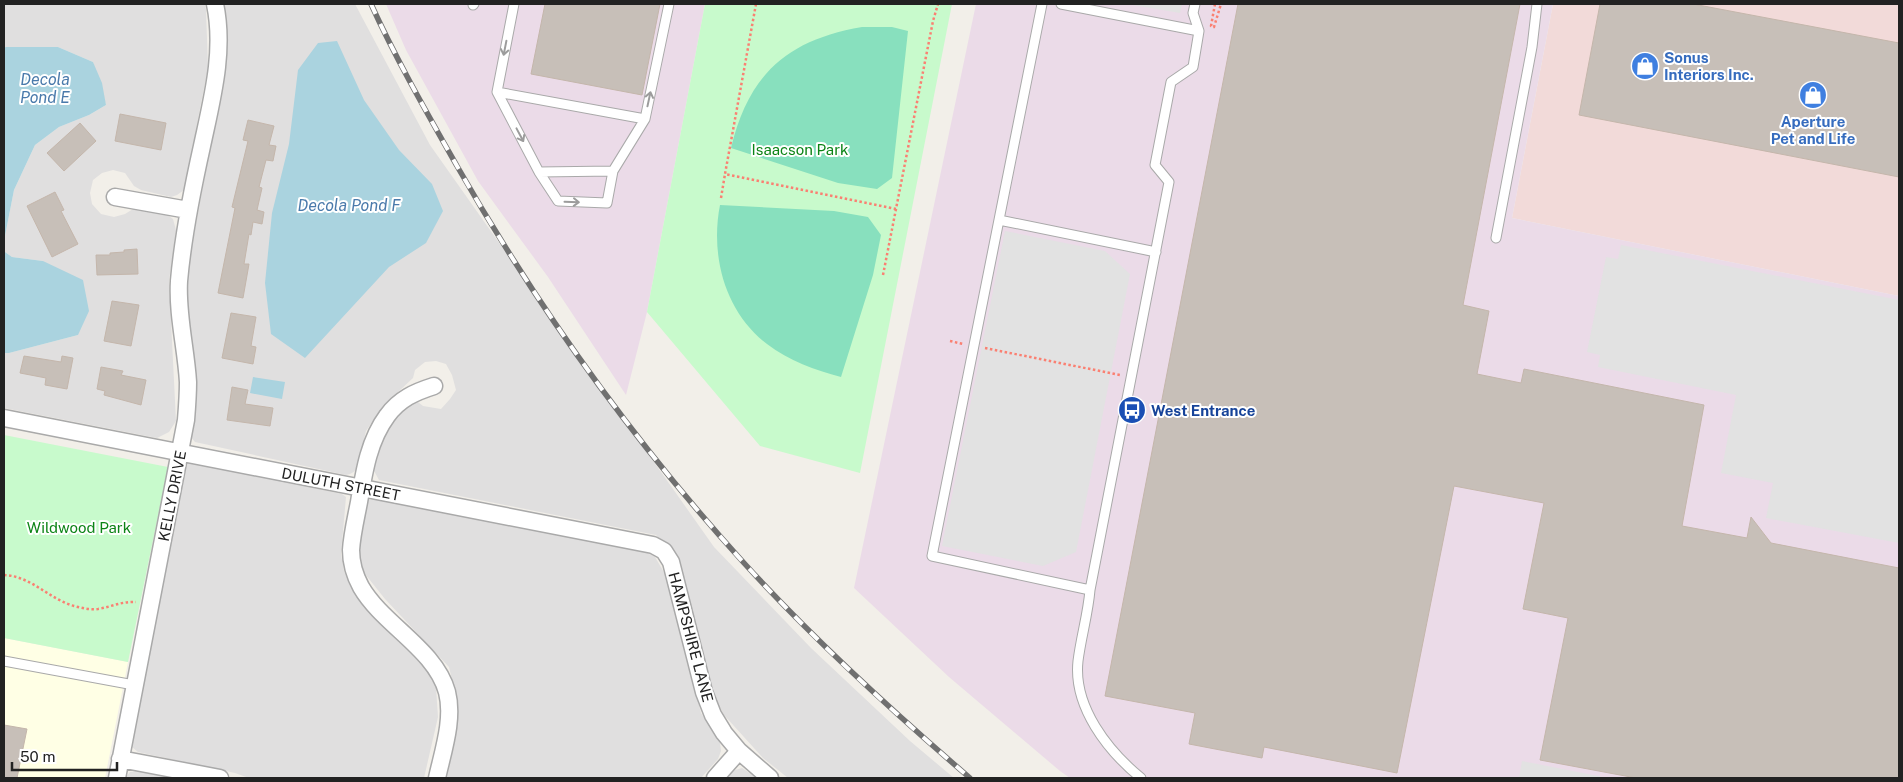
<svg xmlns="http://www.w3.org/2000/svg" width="1903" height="782" viewBox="0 0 1903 782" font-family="'Public Sans',sans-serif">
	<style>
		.residential { fill: #e0dfdf }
		.commercial { fill: #f2dad9 }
		.industrial { fill: #ebdbe8 }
		.education { fill: #ffffe5 }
		.park { fill: #c8facc }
		.pitch { fill: #88e0be }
		.parking { fill: #e2e2e2 }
		.water { fill: #aad3df }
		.building { fill: #c7bfb8; stroke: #c4b6ab }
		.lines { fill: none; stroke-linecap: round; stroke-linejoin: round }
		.lane-casing { stroke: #a9a9a9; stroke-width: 11 }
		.street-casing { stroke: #a9a9a9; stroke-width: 19 }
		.path { stroke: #fa8072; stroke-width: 2.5; stroke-dasharray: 2.5 2.5; stroke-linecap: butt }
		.lane { stroke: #fff; stroke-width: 9 }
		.street { stroke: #fff; stroke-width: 16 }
		.rail-casing { stroke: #707070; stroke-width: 5.5 }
		.rail { stroke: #fff; stroke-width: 4; stroke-dasharray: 11; stroke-linecap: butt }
		.oneway { stroke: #9c9c9c }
		.labels { text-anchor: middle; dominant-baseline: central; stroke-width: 4; stroke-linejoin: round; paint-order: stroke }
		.shop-label { font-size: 15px; font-weight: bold; fill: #366cbe; stroke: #fff; text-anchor: start }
		.park-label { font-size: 15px; fill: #0c8416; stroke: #fff }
		.transit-label { font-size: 15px; font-weight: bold; fill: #164399; stroke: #fff; text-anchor: start }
		.street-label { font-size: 15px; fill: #222; stroke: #fff }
		.water-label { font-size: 16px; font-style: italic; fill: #4a7aab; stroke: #fff }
	</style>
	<rect width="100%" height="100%" fill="#f2efe9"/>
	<!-- residential -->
	<path class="residential" d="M 4,4 L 205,4 L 206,10 L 208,68 L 184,190 L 177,195 L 171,197 L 141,190 L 134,186 L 125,173 L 113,170 L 102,173 L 93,180 L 90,193 L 92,204 L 101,214 L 114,217 L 125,214 L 133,209 L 140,209 L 166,214 L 173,219 L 176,230 L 169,281 L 176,421 L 169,432 L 157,438 L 4,408 L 4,353 L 9,353 L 78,335 L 43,261 L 12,257 L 5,252 L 4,241 L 14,190 L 35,145 L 59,127 L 89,115 L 106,105 L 93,62 L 58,47 L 4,48 Z
		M 222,4 L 355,4 L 430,145 L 714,547 L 811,648 L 910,741 L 954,778 L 788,778 L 763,758 L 724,715 L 712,692 L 699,638 L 679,561 L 669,548 L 656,535 L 379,480 L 373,469 L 379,442 L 393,417 L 412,401 L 418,402 L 423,406 L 441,409 L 450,399 L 456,390 L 452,375 L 446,364 L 436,361 L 425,362 L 415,370 L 413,378 L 383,406 L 366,431 L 357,470 L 350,474 L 346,475 L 195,442 L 190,436 L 187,273 L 218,105 Z
		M 192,462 L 342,494 L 346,497 L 341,554 L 344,571 L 356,595 L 427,669 L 436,687 L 438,717 L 424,778 L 249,778 L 235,773 L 138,752 L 132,747 L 130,740 L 184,469 L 188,463 Z
		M 375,499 L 644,551 L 655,557 L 665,574 L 701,713 L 720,742 L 721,751 L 718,759 L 701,778 L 444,778 L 455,730 L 456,696 L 449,667 L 385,599 L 361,569 L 354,546 L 364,505 L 368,500 Z
		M 742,768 L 757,778 L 726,778 L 732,771 Z
		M 136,771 L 171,778 L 125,778 L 130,772 Z"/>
	<!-- commercial -->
	<path class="commercial" d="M 1553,4 L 1899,4 L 1899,296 L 1512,218 Z"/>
	<!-- industrial -->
	<path class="industrial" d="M 386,4 L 705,4 L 647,312 L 626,395 L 548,277 L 478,181 L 406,50 Z
		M 976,4 L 1553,4 L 1512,218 L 1899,296 L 1899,778 L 1070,778 L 1060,771 L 949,677 L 854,588 Z"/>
	<!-- education -->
	<path class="education" d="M 4,638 L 128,662 L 105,778 L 4,778 Z"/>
	<!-- park -->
	<path class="park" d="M 705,4 L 952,4 L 860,473 L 760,446 L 647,312 Z
		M 4,435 L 168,467 L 128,662 L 4,638 Z"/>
	<!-- pitch -->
	<path class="pitch" d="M 862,27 L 892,27 L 908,31 L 892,178 L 877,189 L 838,183 L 731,148 C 749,74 787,40 862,27 Z
		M 720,205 L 834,211 L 868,217 L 881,235 L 873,275 L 841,377 C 815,370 789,361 767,344 C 725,312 710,256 720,205 Z"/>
	<!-- parking -->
	<path class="parking" d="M 1127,4 L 1182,4 L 1180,13 Z
		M 1005,231 L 1105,251 L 1130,274 L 1076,552 L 1043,566 L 942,546 Z
		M 1621,245 L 1899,300 L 1899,543 L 1766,518 L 1773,483 L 1721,473 L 1736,395 L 1598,367 L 1600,355 L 1587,352 L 1606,257 L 1618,259 Z
		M 1522,761 L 1608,778 L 1519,778 Z"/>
	<!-- water -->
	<path class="water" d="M 337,41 L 364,100 L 399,150 L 432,184 L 443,211 L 426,243 L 389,267 L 305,358 L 271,334 L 265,283 L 272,213 L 289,144 L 298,70 L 318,43 Z
		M 6,47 L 58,47 L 93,62 L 102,83 L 106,105 L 89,115 L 59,127 L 35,145 L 14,190 L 4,241 L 5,252 L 12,257 L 43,261 L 83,280 L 89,311 L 78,335 L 9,353 L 4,353 L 4,48 Z
		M 253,377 L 285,382 L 282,399 L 250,393 Z"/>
	<!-- building -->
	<path class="building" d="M 545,4 L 660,4 L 642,95 L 531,74 Z
		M 1238,4 L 1520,4 L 1463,305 L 1489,311 L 1477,374 L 1521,383 L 1524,369 L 1704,405 L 1682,526 L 1747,538 L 1751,517 L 1771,543 L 1899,568 L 1899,778 L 1636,778 L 1540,760 L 1568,618 L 1523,609 L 1544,503 L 1454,486 L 1397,773 L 1264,747 L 1262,758 L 1189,744 L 1195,713 L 1105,696 Z
		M 1600,4 L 1693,4 L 1899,43 L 1899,177 L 1579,115 Z
		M 120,114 L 166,123 L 161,150 L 115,141 Z
		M 248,120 L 274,126 L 269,145 L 276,146 L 273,161 L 266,160 L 259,187 L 262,188 L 257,210 L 264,212 L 262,224 L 253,222 L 251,235 L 249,234 L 244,264 L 249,264 L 243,298 L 218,293 L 235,208 L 232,207 L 248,141 L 243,140 Z
		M 80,123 L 96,141 L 64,171 L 47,153 Z
		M 55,192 L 64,210 L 61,211 L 78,244 L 52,257 L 27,206 Z
		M 137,249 L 138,274 L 97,275 L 96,255 L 110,255 L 110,253 L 124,252 L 124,250 Z
		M 112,301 L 139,305 L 131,346 L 104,341 Z
		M 231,313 L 256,317 L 251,346 L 256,347 L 253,364 L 222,358 Z
		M 24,356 L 61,362 L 62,356 L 73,358 L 67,389 L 45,385 L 46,378 L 20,373 Z
		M 101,367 L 123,371 L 121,375 L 146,380 L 141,405 L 104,395 L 105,391 L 97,389 Z
		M 232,387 L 248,390 L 245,404 L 273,408 L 270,426 L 227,420 Z
		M 4,725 L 27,729 L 17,778 L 4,778 Z"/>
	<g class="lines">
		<!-- lane casing -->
		<g class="lane-casing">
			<path id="lane" d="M 514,4 L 497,92 L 539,172 L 613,171 L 645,119 L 669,4
				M 1042,4 L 932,556 L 1090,590
				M 1061,4 L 1199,31
				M 473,5 L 474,4
				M 497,92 L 645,119
				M 539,172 L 558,201 L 607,203 L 613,171
				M 999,220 L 1156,252
				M 1496,238 L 1532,47 L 1537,4
				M 4,661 L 134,685
				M 1141,778 C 1108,751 1073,707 1078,661 C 1081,637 1088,614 1090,590 L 1169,182 L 1155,165 L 1171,82 L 1193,67 L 1199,31 L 1193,13 L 1195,4"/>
		</g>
		<!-- street casing -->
		<g class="street-casing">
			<path id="street" d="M 115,197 L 188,210
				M 434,386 C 415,392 399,399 387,416 C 369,440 364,472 359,502 C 356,518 352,534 351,550 C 351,563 355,576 361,587 C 383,625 435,649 447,692 C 454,719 443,751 437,778
				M 4,418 L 653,545 L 664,551 L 671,562 L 704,692 L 713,715 L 724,733 L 739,751 L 770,778
				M 120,759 L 220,778
				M 117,778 L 186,420 C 187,408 188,395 188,382 C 186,348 177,315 179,281 C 183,235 192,191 202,146 C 212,99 225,51 215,4
				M 715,778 L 739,751"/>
		</g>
		<!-- path -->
		<path class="path" d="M 756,4 L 725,174 L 896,209
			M 1215,4 L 1211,26 L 1214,27 L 1221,4
			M 721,198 L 725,174
			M 883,275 L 933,21 L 938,4
			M 950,341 L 963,344
			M 985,348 L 1120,375
			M 4,575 C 31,576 49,599 74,606 C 82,608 90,610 98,609 C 111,607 122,601 136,602"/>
		<!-- lane -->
		<use href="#lane" class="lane"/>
		<!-- street -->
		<use href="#street" class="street"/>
		<!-- rail casing -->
		<g class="rail-casing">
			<path id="rail" d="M 371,4 C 396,59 427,113 457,166 C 538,308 634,442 744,563 C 814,640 891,710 970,778"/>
		</g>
		<!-- rail -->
		<use href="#rail" class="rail"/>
	</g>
	<!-- one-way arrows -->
	<defs><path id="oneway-shaft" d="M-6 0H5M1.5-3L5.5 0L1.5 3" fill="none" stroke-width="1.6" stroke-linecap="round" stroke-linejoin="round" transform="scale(1.25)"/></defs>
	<g class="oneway">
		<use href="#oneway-shaft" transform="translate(505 48) rotate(101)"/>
		<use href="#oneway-shaft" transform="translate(649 99) rotate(-78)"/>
		<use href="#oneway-shaft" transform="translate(520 135) rotate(62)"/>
		<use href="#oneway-shaft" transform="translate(572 202) rotate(2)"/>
	</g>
	<!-- icons -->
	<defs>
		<g id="shop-disc" transform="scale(1.4375)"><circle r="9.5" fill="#3f7fe0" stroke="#fff"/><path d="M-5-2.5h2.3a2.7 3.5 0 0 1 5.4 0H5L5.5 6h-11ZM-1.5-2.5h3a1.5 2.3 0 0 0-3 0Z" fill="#fff"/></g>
		<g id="bus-disc" transform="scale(1.4375)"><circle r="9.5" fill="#1a4fb4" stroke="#fff"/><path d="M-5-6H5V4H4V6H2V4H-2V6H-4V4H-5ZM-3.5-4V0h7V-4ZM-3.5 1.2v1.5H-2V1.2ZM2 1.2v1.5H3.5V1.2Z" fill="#fff"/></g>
	</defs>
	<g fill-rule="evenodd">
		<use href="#shop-disc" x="1645" y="66"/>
		<use href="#shop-disc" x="1813" y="95"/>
		<use href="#bus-disc" x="1132" y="410"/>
	</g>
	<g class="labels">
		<!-- shop labels -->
		<g class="shop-label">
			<text x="1664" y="57">Sonus<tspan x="1664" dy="17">Interiors Inc.</tspan></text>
			<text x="1813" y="121" text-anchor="middle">Aperture<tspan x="1813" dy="17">Pet and Life</tspan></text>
		</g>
		<!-- park labels -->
		<g class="park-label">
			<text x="800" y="149">Isaacson Park</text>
			<text x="79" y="527">Wildwood Park</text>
		</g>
		<!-- transit labels -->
		<g class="transit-label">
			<text x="1151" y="410">West Entrance</text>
		</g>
		<!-- street labels -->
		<g class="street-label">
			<text transform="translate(341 484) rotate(11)">DULUTH STREET</text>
			<text transform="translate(172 496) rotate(-79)">KELLY DRIVE</text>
			<text transform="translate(691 637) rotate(75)">HAMPSHIRE LANE</text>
		</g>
		<!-- water labels -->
		<g class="water-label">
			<text x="45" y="79">Decola<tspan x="45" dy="18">Pond E</tspan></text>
			<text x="349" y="205">Decola Pond F</text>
		</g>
	</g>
	<!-- border -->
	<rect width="1903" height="782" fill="none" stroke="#222222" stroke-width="10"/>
	<!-- scale -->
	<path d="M12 762v8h105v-8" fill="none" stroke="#222222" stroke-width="2.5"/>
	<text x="20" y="762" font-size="15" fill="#222222" stroke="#ffffff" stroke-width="4" paint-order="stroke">50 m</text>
</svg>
